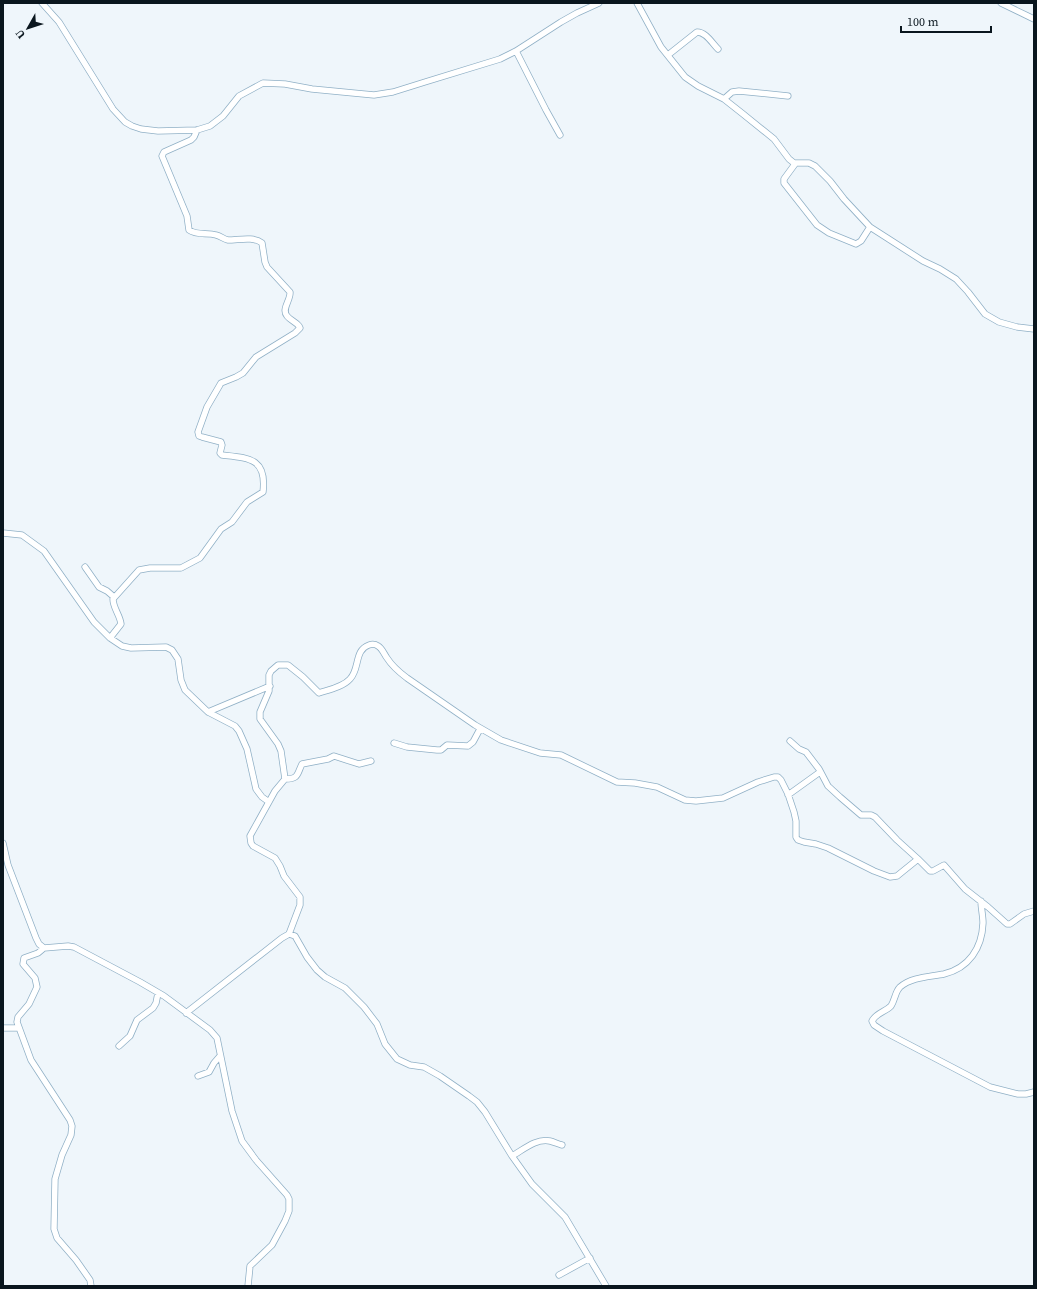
<svg xmlns="http://www.w3.org/2000/svg" width="1037" height="1289" viewBox="0 0 1037 1289" font-family="'Source Serif 4',serif">
	<style>
		.lines { fill: none; stroke-linecap: round; stroke-linejoin: round }
		.minor-casing { stroke: #90b0c6; stroke-width: 7 }
		.minor { stroke: #fff; stroke-width: 5.5 }
	</style>
	<rect width="100%" height="100%" fill="#eff6fb"/>
	<g class="lines">
		<!-- minor casing -->
		<g class="minor-casing">
			<path id="minor" d="M 42,3 L 59,22 L 113,109 L 125,122 L 132,126 L 141,129 L 158,131 L 197,130 L 210,126 L 223,116 L 239,96 L 263,83 L 285,84 L 312,89 L 374,95 L 393,92 L 425,82 L 500,59 L 516,51 L 561,22 L 577,13 L 599,3
				M 637,3 L 661,47 L 685,77 L 698,86 L 724,99 L 743,114 L 774,139 L 789,159 L 794,163 L 809,163 L 815,166 L 830,181 L 844,199 L 870,227 L 923,261 L 940,269 L 956,279 L 968,292 L 985,314 L 999,322 L 1017,327 L 1034,329
				M 1001,3 L 1034,19
				M 516,51 L 546,110 L 560,135
				M 668,55 L 697,32 C 706,32 712,43 718,49
				M 724,99 L 732,92 L 739,91 L 788,96
				M 795,164 L 784,179 L 784,183 L 817,225 L 829,233 L 856,244 L 861,241 L 870,227
				M 3,533 L 22,535 L 44,551 L 94,622 L 110,638 L 122,646 L 131,648 L 166,647 L 172,650 L 178,659 L 181,680 L 185,690 L 208,712 L 235,726 L 239,731 L 247,749 L 256,789 L 262,797 L 269,802
				M 85,567 L 99,587 L 107,591 L 114,597
				M 110,638 L 121,624 C 120,615 113,608 113,599 L 139,570 L 150,568 L 181,568 L 200,558 L 221,529 L 232,522 L 247,502 L 263,492 C 267,458 249,458 222,455 L 220,453 L 222,445 L 221,442 L 202,437 L 199,436 L 198,432 L 207,407 L 221,383 L 236,377 L 243,373 L 256,357 L 295,333 L 300,328 L 299,326 C 296,322 290,320 287,316 C 281,309 291,300 290,292 L 267,267 L 265,262 L 262,243 C 253,236 239,240 228,240 C 223,239 221,236 216,235 C 208,232 197,236 189,230 L 187,216 L 162,156 L 164,152 L 191,140 L 194,137 L 197,130
				M 208,712 L 270,686
				M 790,741 L 799,749 L 806,752 L 819,769 L 828,786 L 840,797 L 861,815 L 871,815 L 875,817 L 897,840 L 918,859
				M 394,743 L 407,747 L 437,750 L 441,750 L 447,745 L 468,746 L 473,742 L 480,729
				M 285,779 L 281,751 L 278,744 L 260,719 L 260,712 L 269,691 L 269,675 L 271,671 L 278,665 L 288,665 L 303,677 L 319,693 C 328,690 343,687 350,679 C 360,669 354,650 369,645 C 372,644 375,644 378,646 C 382,648 384,654 387,658 C 392,666 399,672 407,678 L 475,725 L 501,740 L 540,753 L 561,755 L 617,782 L 635,783 L 657,787 L 685,800 L 696,801 L 723,798 L 758,782 L 774,777 L 778,777 L 781,780 L 788,794 L 794,812 L 796,821 L 796,837 L 798,840 L 804,842 L 816,844 L 828,848 L 874,871 L 890,877 L 897,876 L 918,859 L 930,871 L 933,871 L 944,865 L 965,889 L 988,907 L 1007,924 L 1010,924 L 1024,914 L 1034,911
				M 788,795 L 820,772
				M 3,843 L 8,865 L 36,938 L 39,944 L 44,948 L 68,946 L 74,947 L 140,982 L 164,996 L 210,1030 L 217,1038 L 232,1111 L 242,1141 L 256,1160 L 287,1195 L 289,1199 L 289,1211 L 285,1221 L 272,1245 L 250,1266 L 248,1286
				M 981,901 C 981,908 983,916 983,923 C 982,948 969,968 944,974 C 929,977 912,977 900,987 C 895,992 895,1000 891,1006 C 885,1012 876,1013 872,1021 L 874,1025 L 883,1031 L 990,1087 L 1018,1094 L 1026,1094 L 1034,1092
				M 289,934 L 300,905 L 300,897 L 284,876 L 280,866 L 275,858 L 253,846 L 251,843 L 250,836 L 275,791 L 285,779 C 299,779 297,774 302,764 L 328,759 L 334,756 L 359,764 L 371,761
				M 44,948 L 38,953 L 24,958 L 23,964 L 35,978 L 37,987 L 29,1004 L 18,1017 L 17,1022 L 31,1060 L 70,1120 L 72,1126 L 71,1135 L 62,1155 L 55,1179 L 54,1229 L 57,1238 L 76,1260 L 90,1280 L 91,1286
				M 186,1013 L 282,938 L 289,934 L 295,936 L 307,957 L 317,970 L 325,977 L 345,988 L 364,1007 L 377,1024 L 385,1044 L 397,1059 L 410,1065 L 424,1067 L 440,1076 L 469,1096 L 477,1102 L 485,1112 L 512,1156 L 532,1184 L 565,1217 L 606,1286
				M 4,1028 L 19,1028
				M 119,1046 L 130,1036 L 137,1020 L 153,1008 L 156,1003 L 158,993
				M 198,1076 L 209,1072 L 214,1063 L 220,1056
				M 512,1156 C 523,1150 536,1138 550,1141 C 554,1142 558,1144 562,1145
				M 559,1275 L 590,1258"/>
		</g>
		<!-- minor -->
		<use href="#minor" class="minor"/>
	</g>
	<!-- border -->
	<rect width="1037" height="1289" fill="none" stroke="#0a161e" stroke-width="8"/>
	<!-- north arrow -->
	<g transform="translate(28 28) rotate(231)" stroke="#eff6fb" stroke-width="3" paint-order="stroke">
	<path d="M0-3L7 15L0 10L-7 15Z" fill="#0a161e"/>
	<text y="-6" font-size="11" font-weight="bold" text-anchor="middle" fill="#0a161e">U</text>
	</g>
	<!-- scale -->
	<path d="M901 26v6h90v-6" fill="none" stroke="#0a161e" stroke-width="2"/>
	<text x="907" y="26" font-size="12" fill="#0a161e" stroke="#eff6fb" stroke-width="3" paint-order="stroke">100 m</text>
</svg>
